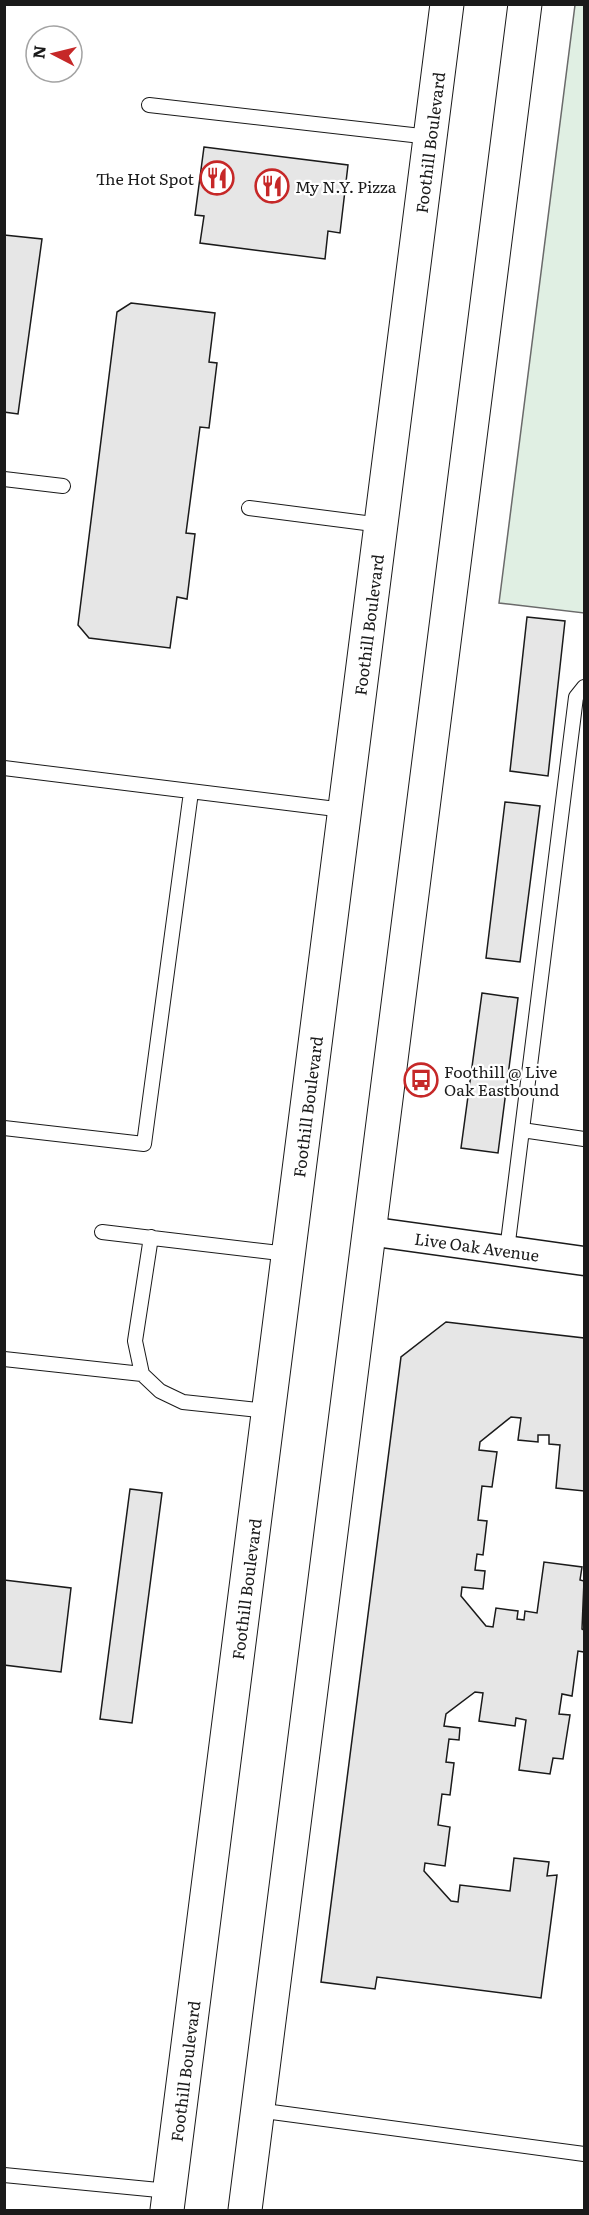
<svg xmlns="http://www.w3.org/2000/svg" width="589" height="2215" viewBox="0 0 589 2215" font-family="Literata,serif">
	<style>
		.green { fill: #e0efe3; stroke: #6a6a6a; stroke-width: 1.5 }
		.building { fill: #e6e6e6; stroke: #1a1a1a; stroke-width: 1.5 }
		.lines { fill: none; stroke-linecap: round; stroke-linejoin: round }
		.service-casing { stroke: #1a1a1a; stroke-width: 16 }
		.minor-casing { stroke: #1a1a1a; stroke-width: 31 }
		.primary-casing { stroke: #1a1a1a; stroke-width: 35 }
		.service { stroke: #fff; stroke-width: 14 }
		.minor { stroke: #fff; stroke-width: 28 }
		.primary { stroke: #fff; stroke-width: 33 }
		.labels { text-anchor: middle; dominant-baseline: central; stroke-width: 4.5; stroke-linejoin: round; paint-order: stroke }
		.street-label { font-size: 16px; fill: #1a1a1a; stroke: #fff }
		.poi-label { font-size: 16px; fill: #1a1a1a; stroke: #fff; text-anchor: start }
	</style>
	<rect width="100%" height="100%" fill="#fff"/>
	<!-- green -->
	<path class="green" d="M 575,5 L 584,5 L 584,613 L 499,603 Z"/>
	<!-- building -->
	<path class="building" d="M 204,147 L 348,165 L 340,233 L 328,231 L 325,259 L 200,243 L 204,216 L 195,215 Z
		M 4,235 L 42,239 L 18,414 L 4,412 Z
		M 131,303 L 215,313 L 209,362 L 217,363 L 209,428 L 200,427 L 186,533 L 195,534 L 187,599 L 177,597 L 170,648 L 89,638 L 78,625 L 117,312 Z
		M 527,617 L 565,621 L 548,776 L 510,771 Z
		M 505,802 L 540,806 L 520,962 L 486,958 Z
		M 482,993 L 518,998 L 498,1153 L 461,1148 Z
		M 446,1322 L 584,1338 L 584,1491 L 556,1488 L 560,1445 L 549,1444 L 549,1435 L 538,1435 L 538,1442 L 518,1440 L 521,1418 L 511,1417 L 480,1442 L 479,1450 L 497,1452 L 492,1487 L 482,1486 L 478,1520 L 487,1521 L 483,1555 L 477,1554 L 475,1570 L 485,1571 L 483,1589 L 462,1587 L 461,1596 L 486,1626 L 493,1627 L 496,1608 L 518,1611 L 517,1619 L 524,1620 L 525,1611 L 537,1613 L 544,1562 L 582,1567 L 580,1580 L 584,1581 L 582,1629 L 584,1630 L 584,1652 L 578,1651 L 572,1696 L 562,1694 L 559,1714 L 570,1715 L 563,1759 L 553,1758 L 550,1774 L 519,1770 L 526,1720 L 516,1718 L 515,1726 L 479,1721 L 483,1693 L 475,1692 L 446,1714 L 444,1726 L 460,1728 L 459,1740 L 449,1739 L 446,1762 L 454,1763 L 450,1795 L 442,1794 L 438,1825 L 450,1827 L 445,1866 L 425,1863 L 424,1871 L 451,1901 L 458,1902 L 460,1885 L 510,1891 L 514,1858 L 549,1862 L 547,1876 L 557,1875 L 541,1998 L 377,1977 L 375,1989 L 321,1982 L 401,1357 Z
		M 130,1489 L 162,1493 L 132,1723 L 100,1719 Z
		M 4,1580 L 71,1588 L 61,1672 L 4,1665 Z"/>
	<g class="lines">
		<!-- service casing -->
		<g class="service-casing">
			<path id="service" d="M 149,105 L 430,137
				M 4,479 L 63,486
				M 249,508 L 381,525
				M 4,768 L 344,810
				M 4,1128 L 144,1144 L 191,792
				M 522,1130 L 584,1139
				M 102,1232 L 288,1254
				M 151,1237 L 135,1341 L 142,1374 L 160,1391 L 183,1402 L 268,1411
				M 507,1250 L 576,697 L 584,687
				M 4,1359 L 142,1374
				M 257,2110 L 584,2154
				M 4,2175 L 169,2191"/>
		</g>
		<!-- minor casing -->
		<g class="minor-casing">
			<g id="minor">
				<path id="s1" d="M 368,1231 L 584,1261"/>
			</g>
		</g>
		<!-- primary casing -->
		<g class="primary-casing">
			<g id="primary">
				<path id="s2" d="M 167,2210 L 447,4"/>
				<path d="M 245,2210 L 525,4"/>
			</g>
		</g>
		<!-- service -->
		<use href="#service" class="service"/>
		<!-- minor -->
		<use href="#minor" class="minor"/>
		<!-- primary -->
		<use href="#primary" class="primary"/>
	</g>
	<!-- icons -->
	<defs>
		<g id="restaurant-ring" transform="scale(1.725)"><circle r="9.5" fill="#fff" stroke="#c62828" stroke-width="1.5"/><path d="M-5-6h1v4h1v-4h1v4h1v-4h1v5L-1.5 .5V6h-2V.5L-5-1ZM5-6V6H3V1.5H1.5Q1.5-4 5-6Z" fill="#c62828"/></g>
		<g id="bus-ring" transform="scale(1.725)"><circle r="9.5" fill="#fff" stroke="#c62828" stroke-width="1.5"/><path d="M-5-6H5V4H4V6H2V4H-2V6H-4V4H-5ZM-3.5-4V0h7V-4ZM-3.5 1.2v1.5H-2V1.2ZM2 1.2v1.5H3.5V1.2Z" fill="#c62828"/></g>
	</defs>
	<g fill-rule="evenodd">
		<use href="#restaurant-ring" x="217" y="178"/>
		<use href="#restaurant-ring" x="272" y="186"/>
		<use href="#bus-ring" x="421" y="1080"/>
	</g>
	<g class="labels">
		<!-- street labels -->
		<g class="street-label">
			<text stroke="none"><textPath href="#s2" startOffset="2084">Foothill Boulevard</textPath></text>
			<text stroke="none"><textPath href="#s2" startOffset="1598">Foothill Boulevard</textPath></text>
			<text stroke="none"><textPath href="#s2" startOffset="1112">Foothill Boulevard</textPath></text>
			<text stroke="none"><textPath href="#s1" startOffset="110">Live Oak Avenue</textPath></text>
			<text stroke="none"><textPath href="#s2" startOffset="626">Foothill Boulevard</textPath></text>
			<text stroke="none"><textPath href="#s2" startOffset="140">Foothill Boulevard</textPath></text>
		</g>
		<!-- poi labels -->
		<g class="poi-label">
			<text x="194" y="178" text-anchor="end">The Hot Spot</text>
			<text x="295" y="186">My N.Y. Pizza</text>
			<text x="444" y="1071">Foothill @ Live<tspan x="444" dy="18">Oak Eastbound</tspan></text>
		</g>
	</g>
	<!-- border -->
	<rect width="589" height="2215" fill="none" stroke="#1a1a1a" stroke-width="12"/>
	<!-- north arrow -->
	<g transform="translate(54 54) rotate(277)"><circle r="28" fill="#ffffff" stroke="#a3a3a3" stroke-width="1.5"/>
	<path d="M0-4.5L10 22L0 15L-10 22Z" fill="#c62828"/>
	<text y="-9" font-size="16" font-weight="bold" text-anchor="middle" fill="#1a1a1a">N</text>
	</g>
</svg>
